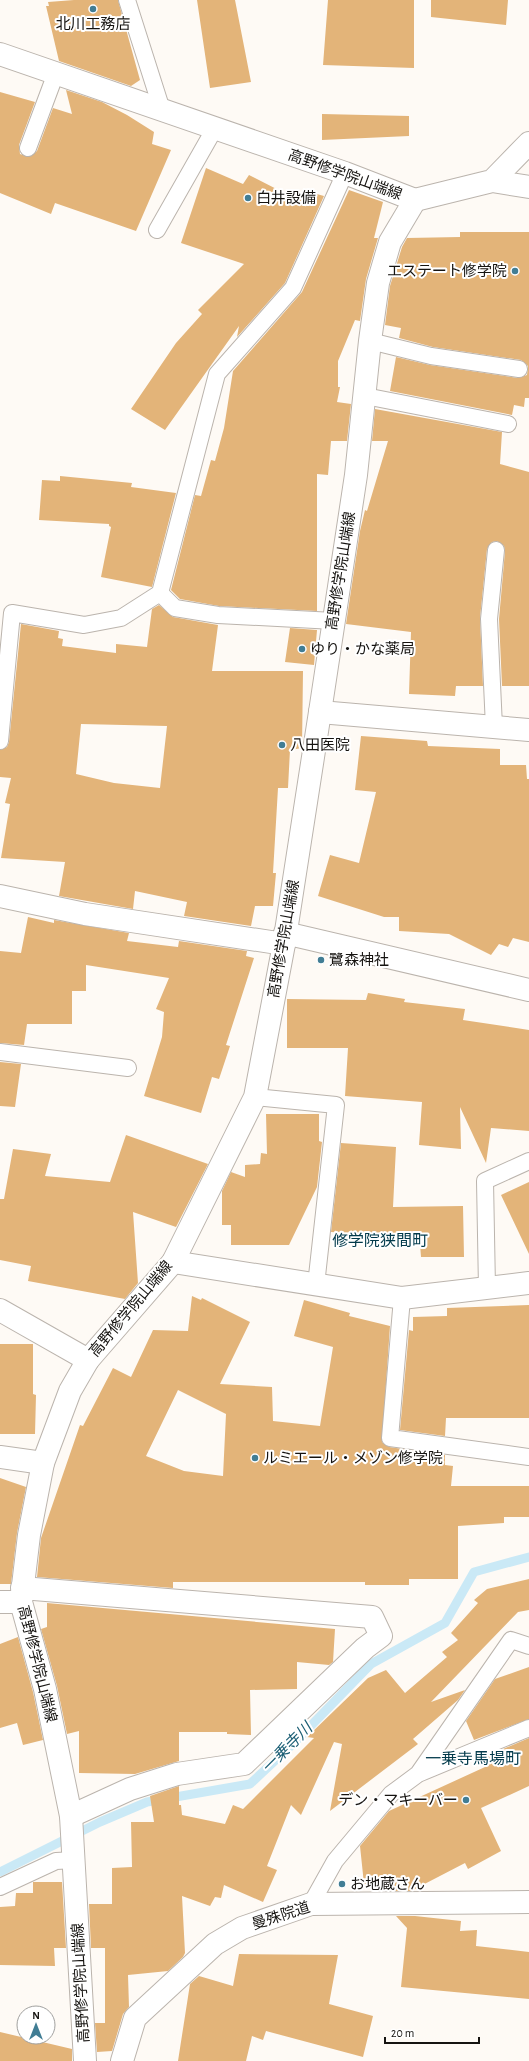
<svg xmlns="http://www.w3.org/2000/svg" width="529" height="2061" viewBox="0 0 529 2061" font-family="'Alegreya Sans','Noto Sans JP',sans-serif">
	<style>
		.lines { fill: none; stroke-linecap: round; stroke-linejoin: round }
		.stream { stroke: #cae9f6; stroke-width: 9 }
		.building { fill: #e3b479; fill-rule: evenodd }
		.lane-casing { stroke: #bbb4ad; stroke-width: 18 }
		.street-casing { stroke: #bbb4ad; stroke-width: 24 }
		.secondary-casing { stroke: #bbb4ad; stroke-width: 24 }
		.lane { stroke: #fff; stroke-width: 16 }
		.street { stroke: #fff; stroke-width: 22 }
		.secondary { stroke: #fff; stroke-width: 22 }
		.poi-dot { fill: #417d94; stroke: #fff; stroke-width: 1.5 }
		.labels { text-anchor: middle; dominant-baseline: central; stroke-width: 4; stroke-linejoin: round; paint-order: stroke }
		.poi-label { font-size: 15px; fill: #151310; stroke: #fff; text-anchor: start }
		.street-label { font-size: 15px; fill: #151310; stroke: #fff }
		.neighbourhood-label { font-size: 16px; fill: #023a4b; stroke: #fff }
		.water-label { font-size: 16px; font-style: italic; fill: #1c5f75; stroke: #fff }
	</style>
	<rect width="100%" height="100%" fill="#fefaf5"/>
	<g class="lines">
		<!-- stream -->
		<path class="stream" d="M 0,1872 L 100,1822 L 147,1802 L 250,1784 L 295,1742 L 371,1664 L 445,1623 L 474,1572 L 529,1557"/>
	</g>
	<!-- building -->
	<path class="building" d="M 74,0 L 118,0 L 140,80 L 131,86 L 59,61 L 46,6 L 49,6 L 48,2 Z
		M 197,0 L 235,0 L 251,82 L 210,88 Z
		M 328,0 L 414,0 L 414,68 L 323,65 Z
		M 431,0 L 508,0 L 506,25 L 431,17 Z
		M 66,90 L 102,102 L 127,115 L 154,132 L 152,144 L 171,150 L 136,231 L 55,203 L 51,214 L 0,193 L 0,92 L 35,102 L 19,145 L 20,154 L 29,157 L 37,151 L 53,108 L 72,114 Z
		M 322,114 L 409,116 L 409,136 L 322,140 Z
		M 206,168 L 243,184 L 249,175 L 296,199 L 313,193 L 324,196 L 285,283 L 237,337 L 239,326 L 165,430 L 131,409 L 176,343 L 202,314 L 198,310 L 244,264 L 181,243 Z
		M 349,190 L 383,202 L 374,238 L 378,238 L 366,279 L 360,321 L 355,320 L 338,361 L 338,387 L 340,387 L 337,402 L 351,404 L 347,441 L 331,441 L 328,475 L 317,474 L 317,611 L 219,606 L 180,599 L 171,590 L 195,495 L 201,496 L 211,460 L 215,461 L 224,428 L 233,371 L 302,292 Z
		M 460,232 L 529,232 L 529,398 L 525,398 L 524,407 L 514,405 L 512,415 L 390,391 L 396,357 L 430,365 L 518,378 L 527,375 L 528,366 L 521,360 L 433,347 L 399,338 L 401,328 L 385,325 L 390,286 L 402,247 L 407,238 L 460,237 Z
		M 375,409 L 502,432 L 500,464 L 529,472 L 529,686 L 502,686 L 499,619 L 505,551 L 504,546 L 497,541 L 492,542 L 487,549 L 480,618 L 483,686 L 456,686 L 455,696 L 409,694 L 411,632 L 346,624 L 360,531 L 365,510 L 367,511 L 388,441 L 372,441 Z
		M 60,476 L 132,483 L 131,487 L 176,493 L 152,587 L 101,577 L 111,527 L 109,526 L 109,524 L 39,520 L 42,480 L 60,481 Z
		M 159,605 L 173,617 L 218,625 L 212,671 L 303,671 L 302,748 L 290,750 L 288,788 L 278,788 L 273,873 L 276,873 L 273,906 L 255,906 L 251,926 L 184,916 L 187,902 L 135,891 L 133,909 L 59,896 L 65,862 L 1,858 L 10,804 L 5,803 L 11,778 L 0,777 L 0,750 L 7,747 L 9,742 L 21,624 L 59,631 L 58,638 L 63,639 L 62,646 L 116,653 L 116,644 L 147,647 L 152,609 ZM 81,724 L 167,726 L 160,788 L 114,783 L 76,774 Z
		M 290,628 L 317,630 L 314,665 L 285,662 Z
		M 361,736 L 427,741 L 428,746 L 500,749 L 500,765 L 526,765 L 527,779 L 529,779 L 529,942 L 513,938 L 508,947 L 499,944 L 491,955 L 449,934 L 399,931 L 399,917 L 384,917 L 318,896 L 330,855 L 359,863 L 376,792 L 355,790 Z
		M 28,917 L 54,923 L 54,920 L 129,933 L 127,941 L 178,947 L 179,941 L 247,951 L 246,956 L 254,958 L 226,1045 L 230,1046 L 219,1079 L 212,1077 L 201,1113 L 144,1096 L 162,1037 L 164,1012 L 156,1009 L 169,978 L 86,965 L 86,991 L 72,991 L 72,1024 L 27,1024 L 24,1045 L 0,1043 L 0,951 L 21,953 Z
		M 368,993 L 405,999 L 404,1002 L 465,1009 L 463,1020 L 529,1030 L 529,1131 L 491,1128 L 486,1163 L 460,1107 L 461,1149 L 419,1145 L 422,1102 L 345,1096 L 348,1048 L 287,1048 L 287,999 L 366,1000 Z
		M 0,1062 L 21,1064 L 15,1107 L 0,1106 Z
		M 266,1114 L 319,1114 L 319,1141 L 322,1142 L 317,1187 L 289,1245 L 231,1245 L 231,1225 L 222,1225 L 222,1191 L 231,1172 L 245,1177 L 245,1165 L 260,1164 L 261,1153 L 267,1154 Z
		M 126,1135 L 208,1164 L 176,1227 L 133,1212 L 138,1283 L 125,1299 L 28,1281 L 31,1266 L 0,1260 L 0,1199 L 4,1199 L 13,1149 L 51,1154 L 45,1176 L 110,1182 Z
		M 341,1143 L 396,1147 L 393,1207 L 463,1206 L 464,1257 L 421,1257 L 420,1244 L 374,1244 L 374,1234 L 331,1232 Z
		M 529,1182 L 529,1254 L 501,1195 Z
		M 192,1296 L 201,1300 L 202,1298 L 250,1322 L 220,1384 L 272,1387 L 273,1421 L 320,1426 L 333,1347 L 294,1336 L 304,1300 L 350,1313 L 349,1316 L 390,1326 L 382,1442 L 389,1447 L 445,1455 L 445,1465 L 453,1466 L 451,1486 L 529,1486 L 529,1517 L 504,1517 L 504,1523 L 458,1526 L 458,1579 L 409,1579 L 409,1585 L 365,1585 L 365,1582 L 173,1582 L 173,1588 L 37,1577 L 41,1538 L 80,1425 L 83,1426 L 113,1368 L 131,1377 L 153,1330 L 188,1331 ZM 178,1390 L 226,1414 L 223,1476 L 184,1471 L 146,1456 Z
		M 529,1305 L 529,1418 L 446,1418 L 445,1436 L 400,1430 L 409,1330 L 413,1331 L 413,1317 L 447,1316 L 447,1308 Z
		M 0,1344 L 33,1344 L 33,1394 L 36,1395 L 35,1434 L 0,1434 Z
		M 0,1478 L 26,1487 L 17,1533 L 11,1584 L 0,1584 Z
		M 529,1579 L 529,1610 L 518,1612 L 431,1702 L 465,1690 L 458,1700 L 413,1739 L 418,1744 L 330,1811 L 342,1744 L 334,1742 L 301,1815 L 291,1805 L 267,1866 L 277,1870 L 263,1902 L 224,1885 L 221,1898 L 215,1897 L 210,1906 L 182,1896 L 185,1953 L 183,1957 L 168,1971 L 128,1975 L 129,2007 L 123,2014 L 112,2051 L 97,2052 L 95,2023 L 105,2023 L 105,1948 L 91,1948 L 89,1904 L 112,1904 L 112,1868 L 132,1867 L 131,1822 L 154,1822 L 150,1796 L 179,1786 L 179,1805 L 181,1805 L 182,1815 L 225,1824 L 233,1805 L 243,1809 L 314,1738 L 307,1737 L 368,1678 L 386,1670 L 405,1693 L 447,1657 L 442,1652 L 458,1640 L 451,1633 L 478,1603 L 474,1600 L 487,1589 Z
		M 47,1603 L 335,1629 L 333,1662 L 329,1665 L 297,1662 L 297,1689 L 250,1690 L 251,1735 L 227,1734 L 227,1732 L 179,1732 L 179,1761 L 135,1774 L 79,1773 L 79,1731 L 67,1734 L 57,1686 L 41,1629 L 47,1627 Z
		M 18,1637 L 33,1692 L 43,1740 L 23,1745 L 17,1723 L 0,1728 L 0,1644 Z
		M 529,1667 L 529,1719 L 474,1740 L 466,1721 L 495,1679 Z
		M 529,1738 L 529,1786 L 481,1808 L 501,1851 L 468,1869 L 465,1863 L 411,1891 L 381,1891 L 382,1884 L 364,1884 L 360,1846 L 389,1811 L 485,1767 L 482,1758 Z
		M 33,1882 L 62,1882 L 66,1948 L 54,1948 L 55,1966 L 0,1965 L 0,1907 L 15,1906 L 16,1893 L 33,1893 Z
		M 396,1916 L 415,1916 L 461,1921 L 460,1931 L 477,1930 L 476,1946 L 529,1952 L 529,1999 L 401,1987 L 407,1928 Z
		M 239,1954 L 338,1955 L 329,2004 L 373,2016 L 363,2057 L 266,2031 L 263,2040 L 252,2036 L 246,2061 L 178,2061 L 190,1984 L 199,1976 L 233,1986 Z
		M 0,2032 L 72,2049 L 72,2061 L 0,2061 Z"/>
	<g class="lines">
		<!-- lane casing -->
		<g class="lane-casing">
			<path id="lane" d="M 127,0 L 162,110
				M 28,148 L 56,73
				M 157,230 L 215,128
				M 370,341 L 431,356 L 519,369
				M 365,396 L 508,424
				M 160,593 L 175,608 L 218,615 L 334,621
				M 494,727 L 489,619 L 496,550
				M 0,741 L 12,613 L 84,625 L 121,618 L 160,593 L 217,374 L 293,288 L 345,173
				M 0,1052 L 128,1068
				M 255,1097 L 336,1105 L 316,1285
				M 487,1288 L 485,1181 L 529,1161
				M 402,1298 L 390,1438 L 529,1457
				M 418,1774 L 511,1640 L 529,1646
				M 0,1887 L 56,1861 L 75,1860
				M 311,1904 L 335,1861 L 391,1794 L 418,1774 L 529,1728"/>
		</g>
		<!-- street casing -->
		<g class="street-casing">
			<path id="street" d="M 492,181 L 529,187
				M 415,200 L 492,181 L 529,143
				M 320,712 L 529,730
				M 0,896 L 85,914 L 284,944
				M 285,933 L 529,990
				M 173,1262 L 402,1298 L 529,1283
				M 0,1310 L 88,1360
				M 0,1457 L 43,1463
				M 22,1588 L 372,1617 L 381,1636 L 365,1648 L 244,1764 L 177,1774 L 130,1789 L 71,1816
				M 0,1602 L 21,1602
				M 122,2061 L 135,2018 L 215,1944 L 242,1928 L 311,1904 L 529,1902"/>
		</g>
		<!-- secondary casing -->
		<g class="secondary-casing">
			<path id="secondary" d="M 0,54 L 345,173 L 415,200 L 390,242 L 378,283 L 370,341 L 356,475 L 320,712 L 284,944 L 255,1097 L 173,1262 L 88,1360 L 70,1391 L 43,1463 L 29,1535 L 21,1602 L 45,1689 L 71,1816 L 85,2061"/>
		</g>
		<!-- lane -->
		<use href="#lane" class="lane"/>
		<!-- street -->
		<use href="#street" class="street"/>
		<!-- secondary -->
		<use href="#secondary" class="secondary"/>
	</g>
	<!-- markers -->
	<g class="poi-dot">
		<circle cx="93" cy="9" r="4"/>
		<circle cx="248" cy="198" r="4"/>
		<circle cx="515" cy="271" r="4"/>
		<circle cx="302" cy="649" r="4"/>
		<circle cx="282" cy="745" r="4"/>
		<circle cx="321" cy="960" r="4"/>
		<circle cx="255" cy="1458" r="4"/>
		<circle cx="466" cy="1800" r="4"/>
		<circle cx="342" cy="1884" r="4"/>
	</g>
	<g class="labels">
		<!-- poi labels -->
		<g class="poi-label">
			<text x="93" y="24" text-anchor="middle">北川工務店</text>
			<text x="256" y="198">白井設備</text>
			<text x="507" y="271" text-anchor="end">エステート修学院</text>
			<text x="310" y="649">ゆり・かな薬局</text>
			<text x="290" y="745">八田医院</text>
			<text x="329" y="960">鷺森神社</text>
			<text x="263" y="1458">ルミエール・メゾン修学院</text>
			<text x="458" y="1800" text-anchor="end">デン・マキーバー</text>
			<text x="350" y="1884">お地蔵さん</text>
		</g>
		<!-- street labels -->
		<g class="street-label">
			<text transform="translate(345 175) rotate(20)">高野修学院山端線</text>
			<text transform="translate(341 571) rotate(-81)">高野修学院山端線</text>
			<text transform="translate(284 939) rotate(-80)">高野修学院山端線</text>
			<text transform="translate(131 1309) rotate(-50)">高野修学院山端線</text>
			<text transform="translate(37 1664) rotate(76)">高野修学院山端線</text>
			<text transform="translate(281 1916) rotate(-18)">曼殊院道</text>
			<text transform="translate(81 1983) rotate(-93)">高野修学院山端線</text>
		</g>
		<!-- neighbourhood labels -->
		<g class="neighbourhood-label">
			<text x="380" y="1241">修学院狭間町</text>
			<text x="473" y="1759">一乗寺馬場町</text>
		</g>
		<!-- water labels -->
		<g class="water-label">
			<text transform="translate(287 1748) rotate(-45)">一乗寺川</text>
		</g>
	</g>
	<!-- north arrow -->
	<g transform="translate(36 2025)"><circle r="19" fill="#ffffff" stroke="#a1a19f"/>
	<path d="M0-3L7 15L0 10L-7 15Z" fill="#417d94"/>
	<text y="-6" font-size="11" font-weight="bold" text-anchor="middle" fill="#151310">N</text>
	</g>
	<!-- scale -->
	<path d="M385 2037v6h94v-6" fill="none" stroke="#151310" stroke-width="2"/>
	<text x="391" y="2037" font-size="12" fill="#151310" stroke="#ffffff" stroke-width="3" paint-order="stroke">20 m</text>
</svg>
